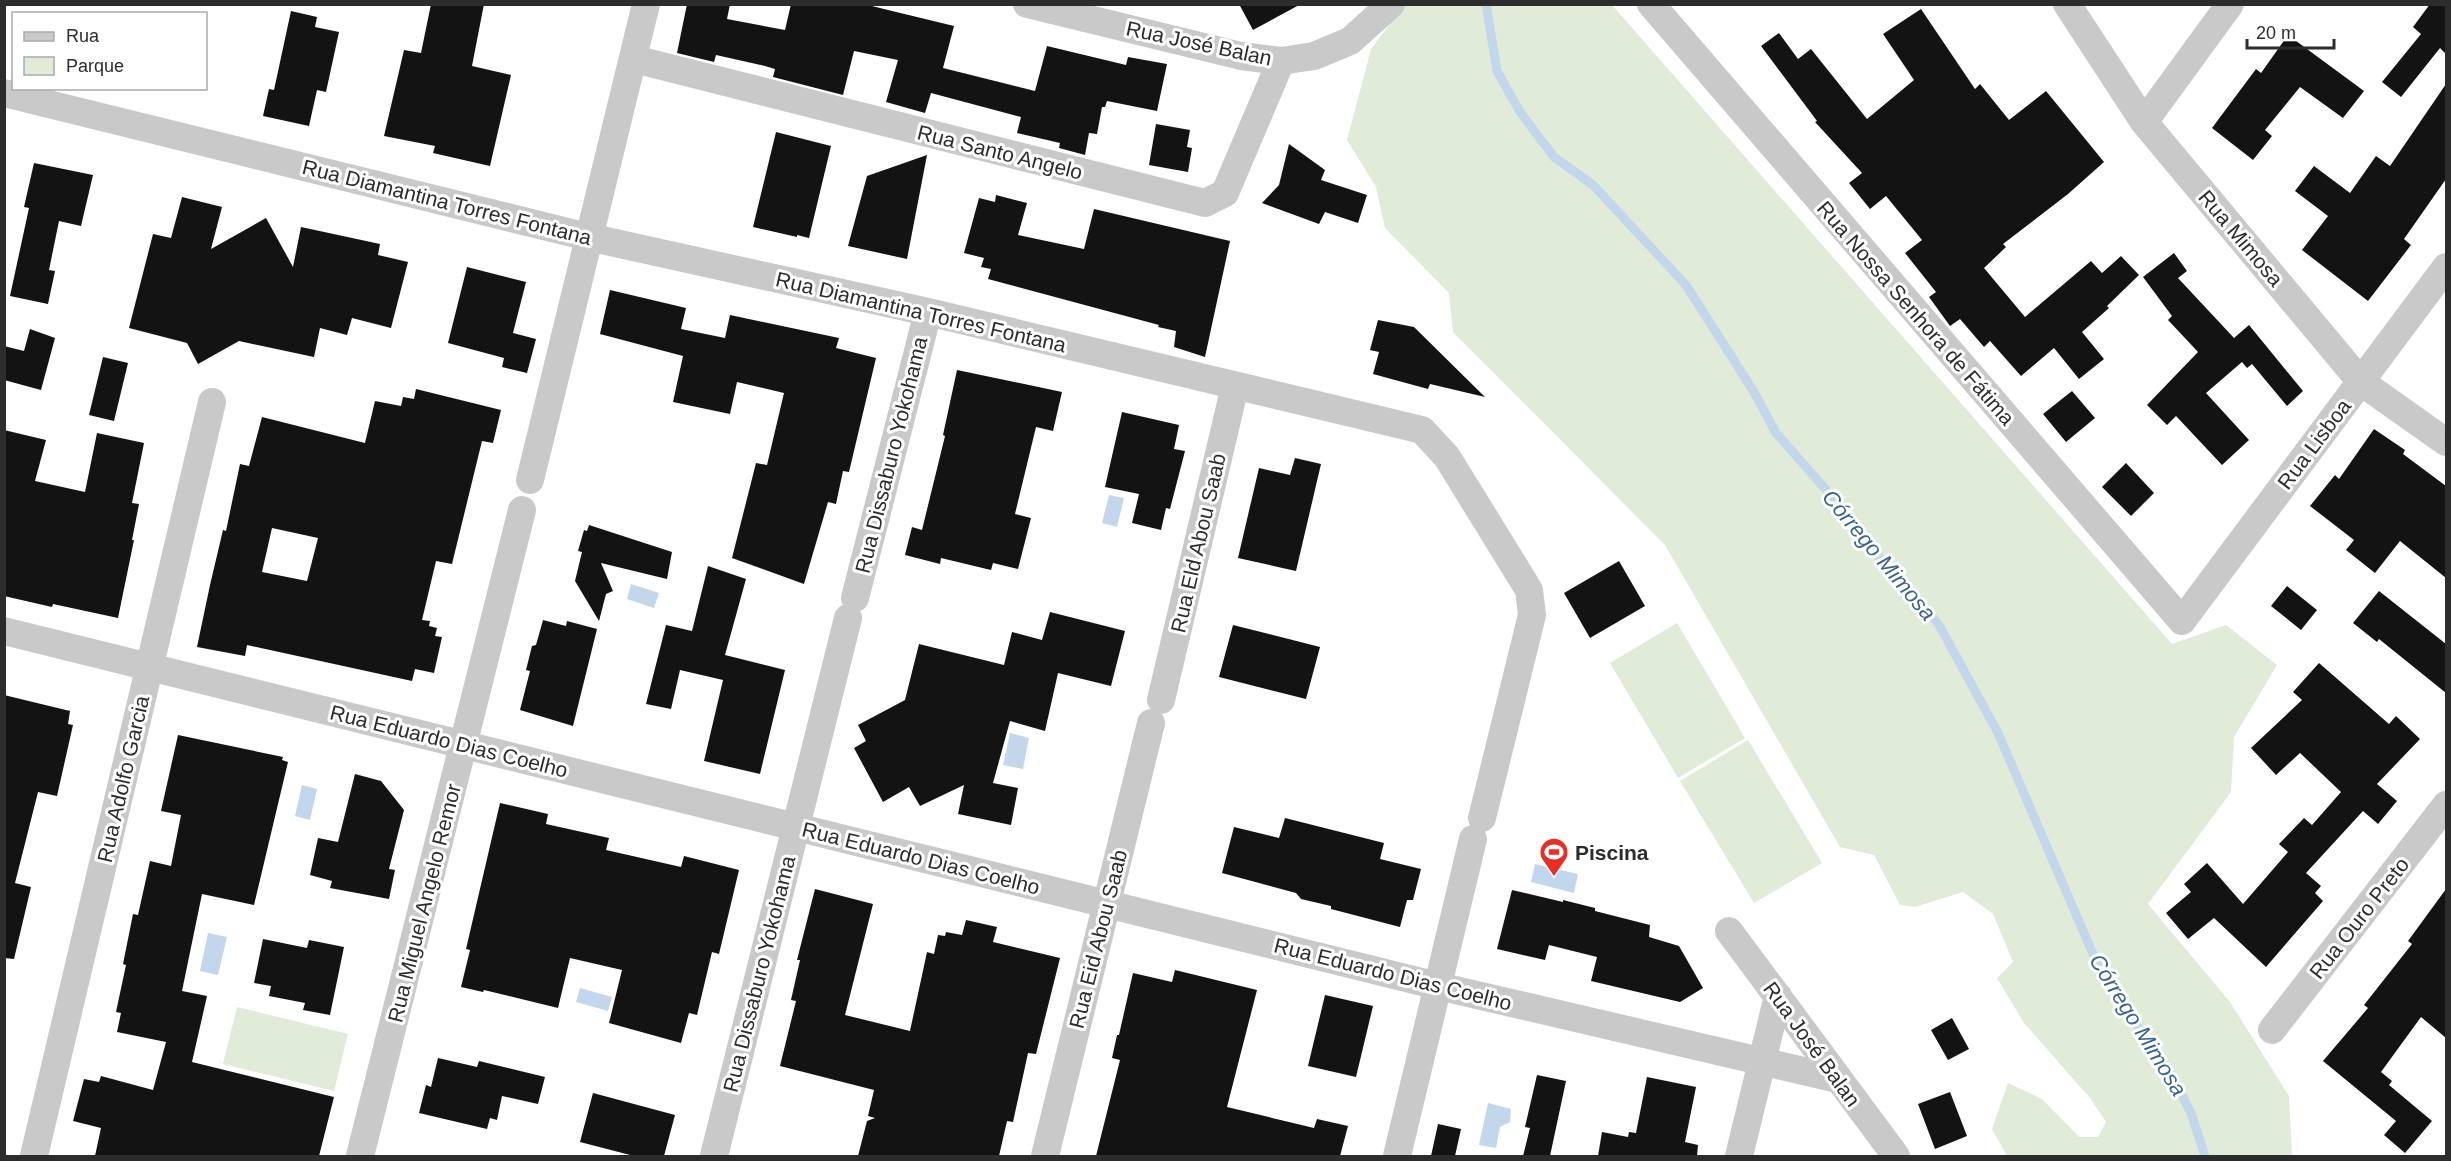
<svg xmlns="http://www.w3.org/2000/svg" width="2451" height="1161" viewBox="0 0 2451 1161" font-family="Arial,sans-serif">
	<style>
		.green { fill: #e0ebd8 }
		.water { fill: #c3d7ec }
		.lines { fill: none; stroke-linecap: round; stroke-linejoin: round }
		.stream { stroke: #c3d7ec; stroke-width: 9 }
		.building { fill: #131313; fill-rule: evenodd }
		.minor { stroke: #c9c9c9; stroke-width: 28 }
		.labels { text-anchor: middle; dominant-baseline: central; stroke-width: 6; stroke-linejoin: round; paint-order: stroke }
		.street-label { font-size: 21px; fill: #2c2c2c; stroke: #fff }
		.poi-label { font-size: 21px; font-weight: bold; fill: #2c2c2c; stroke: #fff; text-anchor: start }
		.water-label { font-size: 22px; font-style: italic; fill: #376390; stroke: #fff }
	</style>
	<rect width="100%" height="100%" fill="#fff"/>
	<!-- green -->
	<path class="green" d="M 1404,5 L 1612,5 L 2172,644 L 2226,625 L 2277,665 L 2234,737 L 2231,792 L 2148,904 L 2230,1002 L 2289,1096 L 2292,1156 L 2007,1156 L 1992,1129 L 2008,1083 L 2042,1099 L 2079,1137 L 2098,1137 L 2106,1122 L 2090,1098 L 2024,1023 L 1997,978 L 2013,962 L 1993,914 L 1963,892 L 1915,907 L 1900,905 L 1874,855 L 1840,847 L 1665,545 L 1453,332 L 1449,293 L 1385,228 L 1376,187 L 1347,140 L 1371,49 Z
		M 1677,623 L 1745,738 L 1678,778 L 1610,663 Z
		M 1748,740 L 1822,863 L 1754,903 L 1680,781 Z
		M 237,1007 L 348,1034 L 334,1091 L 223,1064 Z"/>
	<!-- water -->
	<path class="water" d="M 1109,495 L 1124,498 L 1117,527 L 1102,523 Z
		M 631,584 L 659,593 L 654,608 L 627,599 Z
		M 1010,733 L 1029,738 L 1023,769 L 1003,765 Z
		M 302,785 L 317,789 L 310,820 L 295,816 Z
		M 1535,864 L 1578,874 L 1574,893 L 1531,882 Z
		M 208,933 L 227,937 L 218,975 L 200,971 Z
		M 580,988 L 612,997 L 608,1011 L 576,1002 Z
		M 1488,1103 L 1511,1109 L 1510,1122 L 1500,1127 L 1496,1148 L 1479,1145 Z"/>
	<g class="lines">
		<!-- stream -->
		<path class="stream" d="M 1486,4 L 1497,71 L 1520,112 L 1554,157 L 1593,185 L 1686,285 L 1754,392 L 1776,433 L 1828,492 L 1866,543 L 1908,587 L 1939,625 L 1998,733 L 2102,975 L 2171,1074 L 2191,1113 L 2205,1156"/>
	</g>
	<!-- building -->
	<path class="building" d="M 431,4 L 484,4 L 472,66 L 511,75 L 490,166 L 433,153 L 435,146 L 384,136 L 404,50 L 421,53 Z
		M 687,4 L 730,4 L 727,19 L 785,30 L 791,4 L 864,4 L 888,10 L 954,26 L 943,68 L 1035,91 L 1047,46 L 1126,65 L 1128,57 L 1167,64 L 1157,111 L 1107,101 L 1105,107 L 1102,107 L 1097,134 L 1089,133 L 1085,155 L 1059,148 L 1060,143 L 1017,133 L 1021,117 L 931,93 L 925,113 L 886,102 L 898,60 L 854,51 L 843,95 L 773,77 L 775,69 L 765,66 L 716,55 L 714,62 L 677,53 Z
		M 1239,4 L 1301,4 L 1253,30 Z
		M 2430,4 L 2446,4 L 2446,54 L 2440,48 L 2401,97 L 2382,82 L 2421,34 L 2413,27 Z
		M 1921,9 L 1975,89 L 1980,84 L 2009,120 L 2046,91 L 2104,162 L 2068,194 L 2003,244 L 2006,247 L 1984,268 L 2025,317 L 2091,261 L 2102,273 L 2121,256 L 2139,275 L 2107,306 L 2109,308 L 2082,332 L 2104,359 L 2079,379 L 2054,348 L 2021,376 L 1990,341 L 1984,347 L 1960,319 L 1950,326 L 1929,297 L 1936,292 L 1905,253 L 1922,240 L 1886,196 L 1870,209 L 1849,183 L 1862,173 L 1815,122 L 1817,121 L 1761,46 L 1779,33 L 1798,59 L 1811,49 L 1867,119 L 1914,80 L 1883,34 Z
		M 291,11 L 317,17 L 315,27 L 339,32 L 326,92 L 317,90 L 309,126 L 263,116 L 269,89 L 274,90 Z
		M 2288,35 L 2364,91 L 2343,118 L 2300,87 L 2265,130 L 2272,136 L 2253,160 L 2212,128 L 2256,69 L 2261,73 Z
		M 2446,84 L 2446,179 L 2404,239 L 2411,245 L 2368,301 L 2302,250 L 2328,216 L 2295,191 L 2314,166 L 2350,193 L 2376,156 L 2390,166 Z
		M 1156,124 L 1190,130 L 1187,147 L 1192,148 L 1188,172 L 1149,165 Z
		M 776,132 L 831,146 L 809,238 L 797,235 L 797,237 L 753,227 Z
		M 1289,144 L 1325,170 L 1321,180 L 1367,195 L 1358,223 L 1325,212 L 1319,224 L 1262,203 L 1279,185 Z
		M 927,155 L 907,259 L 848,246 L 867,176 Z
		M 34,163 L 93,175 L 81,226 L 59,221 L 49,270 L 55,271 L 48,304 L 10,296 L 29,208 L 24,207 Z
		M 996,195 L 1027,203 L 1018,235 L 1084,249 L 1094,209 L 1230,241 L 1205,357 L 1174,347 L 1176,331 L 1158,327 L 1159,325 L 988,279 L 991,269 L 981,267 L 984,258 L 964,253 L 979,198 L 995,202 Z
		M 182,197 L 222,207 L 211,249 L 266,218 L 293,267 L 301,227 L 380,244 L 378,255 L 408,262 L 391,328 L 352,318 L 347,335 L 320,328 L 314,357 L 239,341 L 198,364 L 187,343 L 129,328 L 153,234 L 171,238 Z
		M 2174,253 L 2187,271 L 2178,278 L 2234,338 L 2249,325 L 2303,391 L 2287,406 L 2252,364 L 2247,368 L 2242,362 L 2206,393 L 2249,440 L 2222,465 L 2176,416 L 2167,425 L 2147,405 L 2198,352 L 2168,320 L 2172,316 L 2143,277 Z
		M 467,267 L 526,282 L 513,333 L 536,339 L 527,373 L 502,367 L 504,358 L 448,343 Z
		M 610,290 L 686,308 L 681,329 L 725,338 L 730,315 L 839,338 L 836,348 L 876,358 L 849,472 L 843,471 L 836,504 L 828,502 L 804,584 L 732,558 L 756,463 L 767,465 L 784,393 L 737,382 L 730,414 L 673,402 L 683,356 L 600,334 Z
		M 1378,320 L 1414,327 L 1485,397 L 1430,384 L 1428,389 L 1373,374 L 1379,352 L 1370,350 Z
		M 30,329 L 55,338 L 41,390 L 4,380 L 4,346 L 24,351 Z
		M 103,357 L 128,363 L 114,421 L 89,415 Z
		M 957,370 L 1062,392 L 1053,431 L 1036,427 L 1015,514 L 1031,518 L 1018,569 L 993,563 L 991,570 L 941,558 L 940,564 L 905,555 L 912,527 L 922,530 L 945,436 L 943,435 Z
		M 416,389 L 501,410 L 493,443 L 482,441 L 452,564 L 436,561 L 422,620 L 430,621 L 429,626 L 437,628 L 435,636 L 442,637 L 434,673 L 415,669 L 412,681 L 247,645 L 245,656 L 197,647 L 210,585 L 223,530 L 226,531 L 240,464 L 249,466 L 262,417 L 365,443 L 375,401 L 401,406 L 403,397 L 414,399 ZM 272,528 L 318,538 L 307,581 L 262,572 Z
		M 2072,391 L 2095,418 L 2066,442 L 2043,414 Z
		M 1122,412 L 1179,425 L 1174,449 L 1185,451 L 1170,509 L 1166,508 L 1161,530 L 1132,523 L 1139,494 L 1105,487 Z
		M 2374,429 L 2405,450 L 2403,454 L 2446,486 L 2446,578 L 2400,541 L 2375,573 L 2346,550 L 2354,540 L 2310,506 L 2335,475 L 2339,479 Z
		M 4,430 L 46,440 L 35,481 L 85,492 L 97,433 L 144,443 L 132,503 L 139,504 L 132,540 L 134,540 L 118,618 L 53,604 L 52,607 L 4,596 Z
		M 1295,458 L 1321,464 L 1296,571 L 1238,558 L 1259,468 L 1290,475 Z
		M 2126,463 L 2154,493 L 2131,516 L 2102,487 Z
		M 589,525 L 672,552 L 667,579 L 601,563 L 613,591 L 606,594 L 599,621 L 575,581 L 582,552 L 578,551 L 584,530 L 587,531 Z
		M 1619,561 L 1645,606 L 1590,638 L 1564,593 Z
		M 708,566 L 746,579 L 725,655 L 785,670 L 760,774 L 704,761 L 723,680 L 680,670 L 671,709 L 646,704 L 666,625 L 692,631 Z
		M 2287,586 L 2317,610 L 2301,630 L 2271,606 Z
		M 2379,591 L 2446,644 L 2446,693 L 2379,639 L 2377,642 L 2353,623 Z
		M 1050,612 L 1125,631 L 1111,686 L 1058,673 L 1045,731 L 1010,721 L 993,783 L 1018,788 L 1011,825 L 958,814 L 964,785 L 920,806 L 909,787 L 883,802 L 854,748 L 866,741 L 858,725 L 905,700 L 919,644 L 1004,665 L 1012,632 L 1042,640 Z
		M 543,620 L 566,626 L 567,621 L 597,629 L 573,726 L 520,710 L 530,671 L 526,670 L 532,646 L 536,645 Z
		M 1233,625 L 1320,647 L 1306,699 L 1219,677 Z
		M 2319,663 L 2389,724 L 2396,716 L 2420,739 L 2377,784 L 2397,801 L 2378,824 L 2363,811 L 2306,873 L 2321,886 L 2315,893 L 2323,901 L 2266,967 L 2214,918 L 2188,939 L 2166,913 L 2191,892 L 2184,884 L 2207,863 L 2243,904 L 2288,852 L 2279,844 L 2304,818 L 2312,825 L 2341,792 L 2300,753 L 2276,775 L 2251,748 L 2302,700 L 2293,692 Z
		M 4,695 L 70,711 L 68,724 L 73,725 L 57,796 L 38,792 L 15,883 L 31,887 L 14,959 L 4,958 Z
		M 178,735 L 283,757 L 282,760 L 288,762 L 254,905 L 202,894 L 182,991 L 207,996 L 192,1062 L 334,1097 L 319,1156 L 95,1156 L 101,1128 L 73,1121 L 84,1079 L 99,1082 L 101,1076 L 153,1090 L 166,1042 L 117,1032 L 121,1013 L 116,1012 L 126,965 L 123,964 L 133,914 L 138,915 L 150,861 L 171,866 L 181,815 L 161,811 Z
		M 355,774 L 381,781 L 404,810 L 389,869 L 395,870 L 389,899 L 330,888 L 332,881 L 310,875 L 318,838 L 338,842 Z
		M 500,803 L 548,814 L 546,824 L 609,838 L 606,850 L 681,867 L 684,856 L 739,870 L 719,954 L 712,952 L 697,1015 L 689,1013 L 681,1043 L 609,1023 L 622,970 L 570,958 L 558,1008 L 484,990 L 483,992 L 461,987 L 470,950 L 466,949 Z
		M 1285,818 L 1384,843 L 1380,859 L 1421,869 L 1413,900 L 1407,900 L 1400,927 L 1331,909 L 1331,906 L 1301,899 L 1296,893 L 1222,873 L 1234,827 L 1279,838 Z
		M 815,889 L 873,904 L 845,1015 L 910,1031 L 927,952 L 934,954 L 938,935 L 945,936 L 946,932 L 962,935 L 966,920 L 997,927 L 993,942 L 1060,958 L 1036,1054 L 1028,1053 L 1013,1122 L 1007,1121 L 999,1156 L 858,1156 L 867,1121 L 875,1118 L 868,1116 L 874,1090 L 780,1066 L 796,1001 L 791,1000 L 800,960 L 797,960 Z
		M 2446,889 L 2446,1038 L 2421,1017 L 2381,1072 L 2392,1081 L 2389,1085 L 2432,1121 L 2405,1153 L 2384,1135 L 2396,1121 L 2323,1061 L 2368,1008 L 2364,1005 L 2412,944 L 2408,941 Z
		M 1512,890 L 1563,902 L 1563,900 L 1595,908 L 1595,911 L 1650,925 L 1649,937 L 1679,946 L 1703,988 L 1680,1002 L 1591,981 L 1597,957 L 1549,945 L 1545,960 L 1497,949 Z
		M 263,939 L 307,948 L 309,940 L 344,947 L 330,1015 L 303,1010 L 305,1003 L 269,996 L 271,986 L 254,983 Z
		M 1175,970 L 1257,990 L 1227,1107 L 1314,1128 L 1317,1119 L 1348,1126 L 1340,1156 L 1096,1156 L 1120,1060 L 1112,1058 L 1117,1035 L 1119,1035 L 1133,973 L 1172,982 Z
		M 1325,995 L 1373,1006 L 1356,1077 L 1308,1066 Z
		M 1952,1018 L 1969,1049 L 1948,1060 L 1931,1030 Z
		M 438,1058 L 477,1067 L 479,1061 L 545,1077 L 538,1104 L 502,1096 L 497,1120 L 490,1118 L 487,1129 L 419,1113 L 426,1085 L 431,1087 Z
		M 1537,1075 L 1566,1081 L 1550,1156 L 1523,1156 L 1530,1128 L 1525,1127 Z
		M 1647,1077 L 1696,1087 L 1685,1142 L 1698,1145 L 1697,1156 L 1598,1156 L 1602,1132 L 1628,1137 L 1629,1132 L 1636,1133 Z
		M 1950,1092 L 1967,1136 L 1935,1149 L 1918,1104 Z
		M 593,1093 L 675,1115 L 664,1156 L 634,1156 L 580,1142 Z
		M 1438,1124 L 1461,1129 L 1455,1156 L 1431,1156 Z"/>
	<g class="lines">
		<!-- minor -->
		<path class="minor" d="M 1027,4 L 1241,56 L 1281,61 L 1314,56 L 1350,41 L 1391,4
			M 1651,4 L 2182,621 L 2446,267
			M 2067,4 L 2144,122 L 2361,382 L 2446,442
			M 634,59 L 1205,203 L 1225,193 L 1281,61
			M 4,93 L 588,237 L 928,312 L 1422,430 L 1447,457 L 1529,590 L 1532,615 L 1482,818
			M 2144,122 L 2230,4
			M 530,480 L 646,4
			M 855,598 L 928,312
			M 4,631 L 1438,986 L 1838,1079
			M 1161,700 L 1235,386
			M 1729,931 L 1896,1156
			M 2272,1030 L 2446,805
			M 34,1156 L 212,402
			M 360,1156 L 522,510
			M 714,1156 L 848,618
			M 1045,1156 L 1151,723
			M 1397,1156 L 1473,839
			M 1739,1156 L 1778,996"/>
	</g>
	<!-- icons -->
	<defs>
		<g id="stadium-pin" transform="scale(1.5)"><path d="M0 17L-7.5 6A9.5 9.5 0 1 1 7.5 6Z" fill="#ec2d24" stroke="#fff"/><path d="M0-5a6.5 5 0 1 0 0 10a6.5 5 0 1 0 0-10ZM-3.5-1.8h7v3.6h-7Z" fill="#fff"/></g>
	</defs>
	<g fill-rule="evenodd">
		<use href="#stadium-pin" x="1554" y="852"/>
	</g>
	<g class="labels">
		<!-- street labels -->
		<g class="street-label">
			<text transform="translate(1199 43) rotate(12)">Rua José Balan</text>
			<text transform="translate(1000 152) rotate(14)">Rua Santo Angelo</text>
			<text transform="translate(447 202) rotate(14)">Rua Diamantina Torres Fontana</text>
			<text transform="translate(2241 238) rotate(50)">Rua Mimosa</text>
			<text transform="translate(921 312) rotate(13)">Rua Diamantina Torres Fontana</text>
			<text transform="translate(1916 313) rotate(49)">Rua Nossa Senhora de Fátima</text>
			<text transform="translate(2314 444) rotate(-53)">Rua Lisboa</text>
			<text transform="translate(891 455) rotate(-76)">Rua Dissaburo Yokohama</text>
			<text transform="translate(1198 543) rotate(-77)">Rua Eld Abou Saab</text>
			<text transform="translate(449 741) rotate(14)">Rua Eduardo Dias Coelho</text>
			<text transform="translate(123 779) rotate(-77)">Rua Adolfo Garcia</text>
			<text transform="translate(921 858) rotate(14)">Rua Eduardo Dias Coelho</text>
			<text transform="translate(424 903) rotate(-76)">Rua Miguel Angelo Remor</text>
			<text transform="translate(2359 918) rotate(-52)">Rua Ouro Preto</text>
			<text transform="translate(1098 939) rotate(-76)">Rua Eid Abou Saab</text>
			<text transform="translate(759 974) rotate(-76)">Rua Dissaburo Yokohama</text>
			<text transform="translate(1393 974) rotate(14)">Rua Eduardo Dias Coelho</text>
			<text transform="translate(1812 1044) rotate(54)">Rua José Balan</text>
		</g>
		<!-- poi labels -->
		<g class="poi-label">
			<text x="1575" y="852">Piscina</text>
		</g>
		<!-- water labels -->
		<g class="water-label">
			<text transform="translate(1879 555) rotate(50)">Córrego Mimosa</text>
			<text transform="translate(2138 1025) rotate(58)">Córrego Mimosa</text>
		</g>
	</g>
	<!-- border -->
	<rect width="2451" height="1161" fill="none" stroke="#2c2c2c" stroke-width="12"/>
	<!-- legend -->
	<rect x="12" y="12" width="195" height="78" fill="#ffffff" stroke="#ababab" stroke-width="1.5"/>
	<rect x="24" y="32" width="30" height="9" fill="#c9c9c9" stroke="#ababab" stroke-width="1.5"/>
	<text x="66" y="42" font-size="18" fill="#2c2c2c">Rua</text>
	<rect x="24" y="57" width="30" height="18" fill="#e0ebd8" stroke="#ababab" stroke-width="1.5"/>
	<text x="66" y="72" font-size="18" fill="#2c2c2c">Parque</text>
	<!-- scale -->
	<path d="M2247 39v9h87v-9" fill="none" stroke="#2c2c2c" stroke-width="3"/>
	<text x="2256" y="39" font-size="18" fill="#2c2c2c" stroke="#ffffff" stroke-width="4.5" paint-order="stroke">20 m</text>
</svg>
